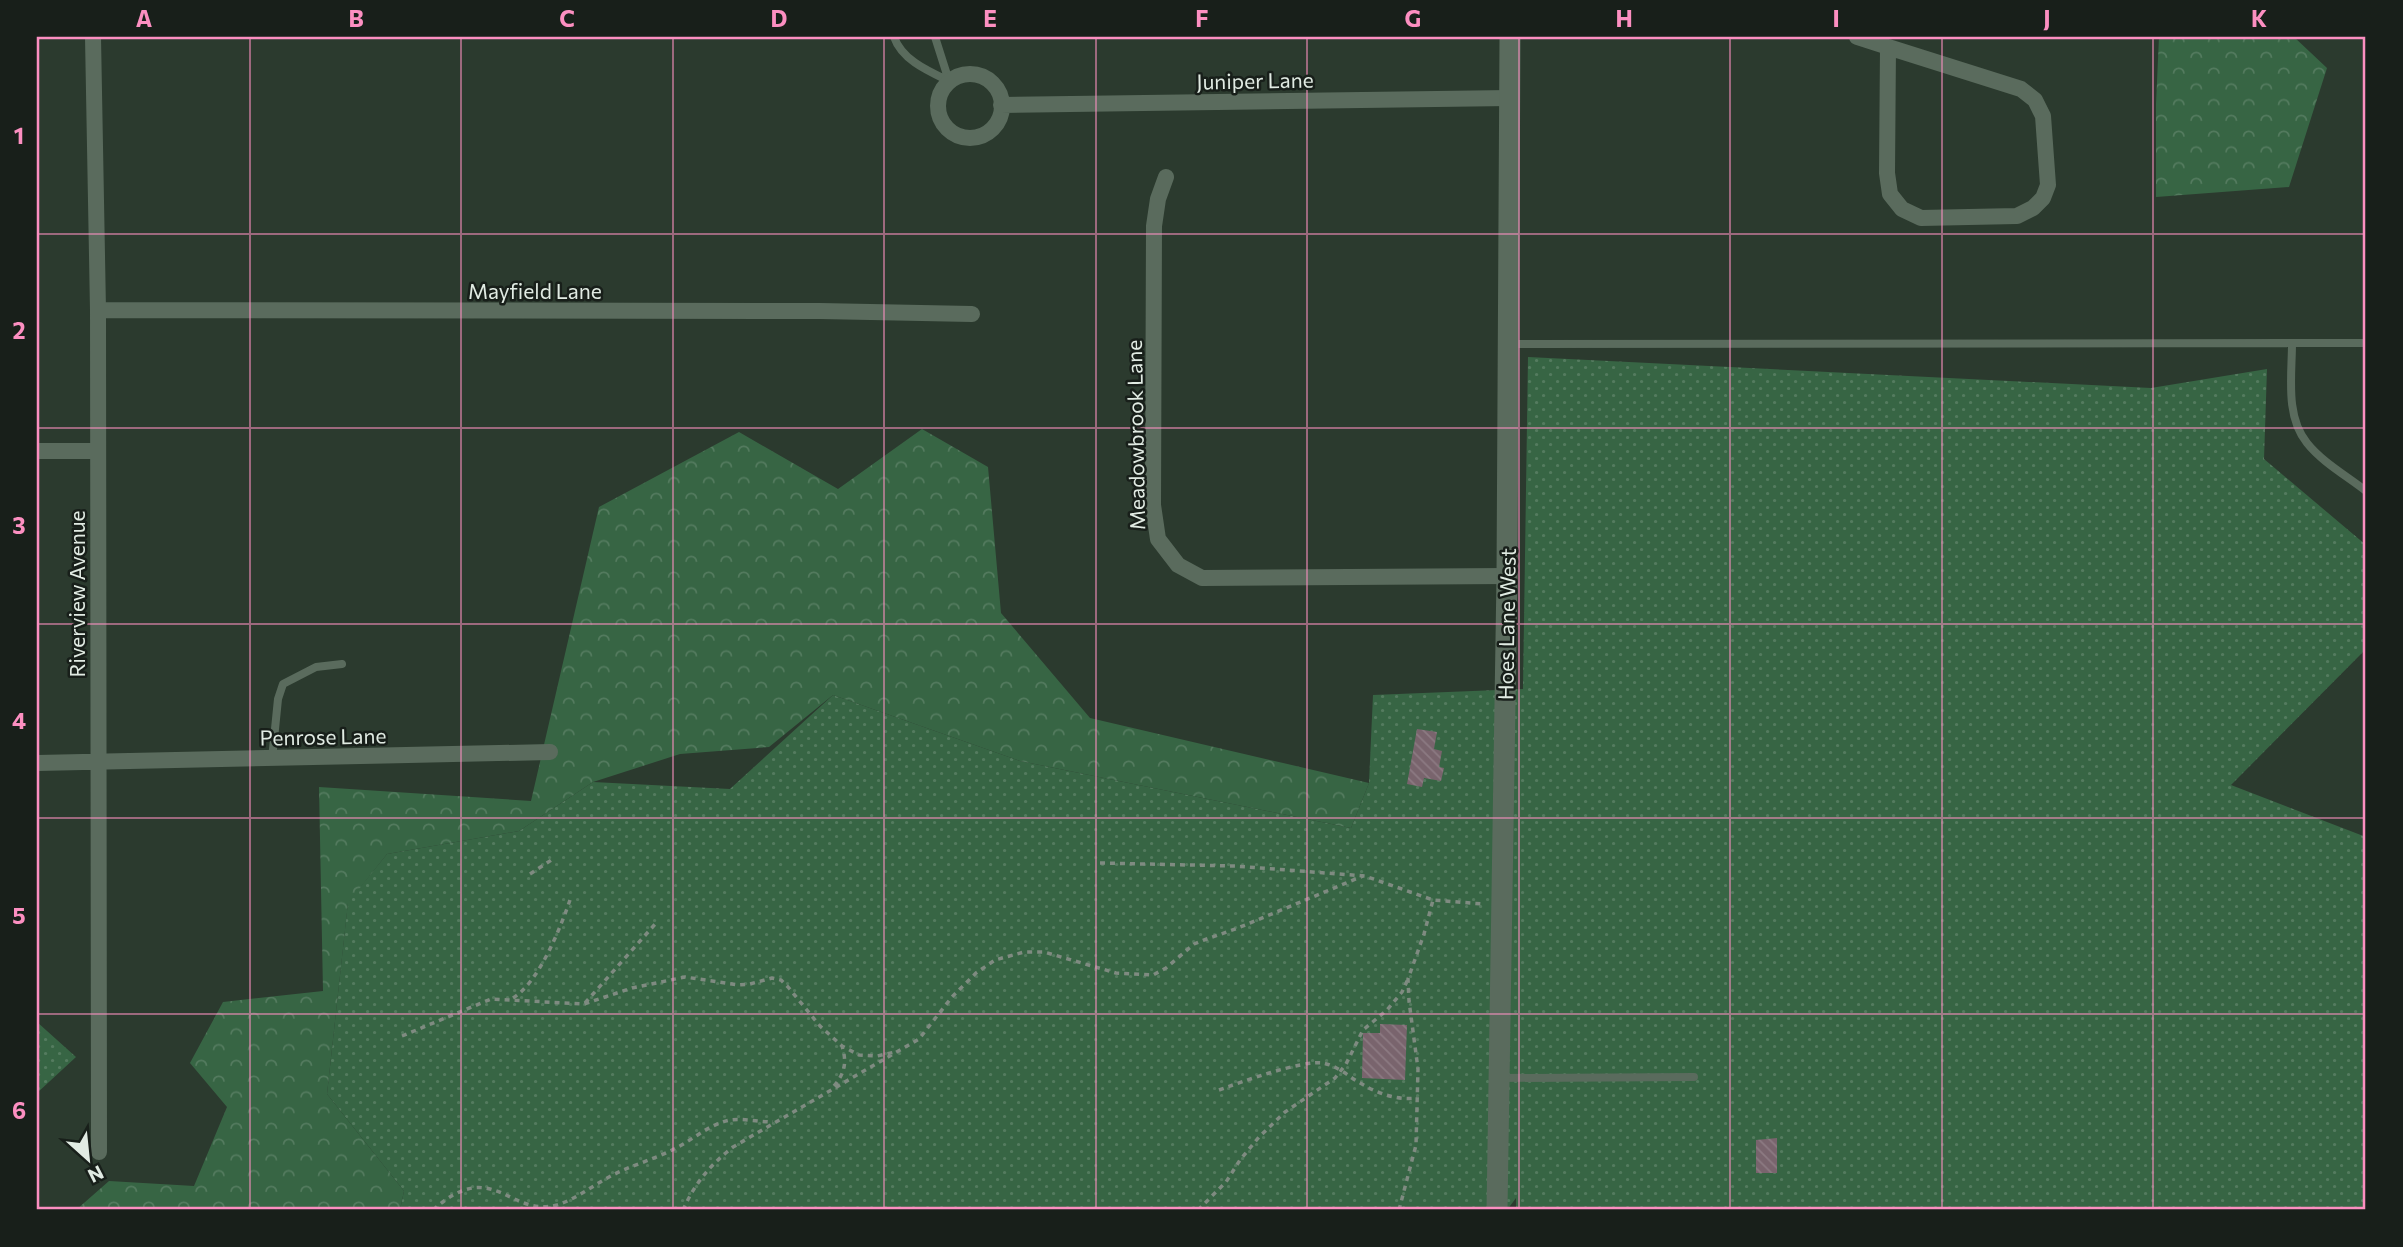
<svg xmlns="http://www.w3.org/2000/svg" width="2403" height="1247" viewBox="0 0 2403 1247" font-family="Commissioner,sans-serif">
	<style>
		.grass { fill: url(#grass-dots) }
		.forest { fill: url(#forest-crowns) }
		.building { fill: url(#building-back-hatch) }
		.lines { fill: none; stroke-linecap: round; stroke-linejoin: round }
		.path { stroke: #7f8b81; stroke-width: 3.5; stroke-dasharray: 5 5; stroke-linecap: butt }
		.lane { stroke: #5a6b5d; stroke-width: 8 }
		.street { stroke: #5a6b5d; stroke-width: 16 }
		.secondary { stroke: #5a6b5d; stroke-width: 21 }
		.grid { fill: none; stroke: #fc8fc1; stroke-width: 2; stroke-opacity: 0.55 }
		.labels { text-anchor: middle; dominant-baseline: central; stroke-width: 5; stroke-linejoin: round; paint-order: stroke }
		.street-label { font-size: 21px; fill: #e1ebe3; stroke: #181f1a }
		.neatline { fill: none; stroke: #fc8fc1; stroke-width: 2.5 }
		.grid-label { font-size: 23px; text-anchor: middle; font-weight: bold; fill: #fc8fc1 }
	</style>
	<defs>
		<pattern id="grass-dots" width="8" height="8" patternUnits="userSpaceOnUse" patternTransform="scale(1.75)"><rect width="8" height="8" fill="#376544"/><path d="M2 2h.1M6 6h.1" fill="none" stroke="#547b5f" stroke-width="1.8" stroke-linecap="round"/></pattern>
		<pattern id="forest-crowns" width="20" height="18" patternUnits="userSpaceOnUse" patternTransform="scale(1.75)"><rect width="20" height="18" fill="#376544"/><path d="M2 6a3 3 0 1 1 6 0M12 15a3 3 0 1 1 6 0" fill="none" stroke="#547b5f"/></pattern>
		<pattern id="building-back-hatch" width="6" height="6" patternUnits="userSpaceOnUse" patternTransform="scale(1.75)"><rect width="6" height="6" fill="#79646d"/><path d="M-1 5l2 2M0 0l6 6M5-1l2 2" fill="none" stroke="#8c7a82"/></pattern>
	</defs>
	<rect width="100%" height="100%" fill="#2b3a2e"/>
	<!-- grass -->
	<path class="grass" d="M 1528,357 L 2151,388 L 2267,369 L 2264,459 L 2366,545 L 2366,649 L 2231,785 L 2366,837 L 2366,1210 L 1516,1210 L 1516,1198 L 1507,1210 L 400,1210 L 404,1191 L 327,1094 L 348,902 L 387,854 L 519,831 L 593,782 L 730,789 L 833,695 L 1020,761 L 1351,828 L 1369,783 L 1373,695 L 1523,689 Z
		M 37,1022 L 76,1057 L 37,1093 Z"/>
	<!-- forest -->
	<path class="forest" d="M 2159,37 L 2294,37 L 2327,68 L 2289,187 L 2156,197 L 2156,104 Z
		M 922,429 L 988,467 L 1001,613 L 1090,718 L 1369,783 L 1351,828 L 1020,761 L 833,695 L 769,747 L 680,754 L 593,782 L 519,831 L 387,854 L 348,903 L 327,1094 L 404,1191 L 400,1210 L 76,1210 L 109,1181 L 194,1186 L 227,1107 L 190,1063 L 223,1002 L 323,991 L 319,787 L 531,801 L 599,507 L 739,432 L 838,489 Z"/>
	<!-- building -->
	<path class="building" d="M 1417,729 L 1437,732 L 1434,749 L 1442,751 L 1439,767 L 1444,768 L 1441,781 L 1424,778 L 1422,787 L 1407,784 Z
		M 1380,1024 L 1407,1025 L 1405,1080 L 1362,1078 L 1363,1033 L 1380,1033 Z
		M 1777,1138 L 1777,1173 L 1756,1173 L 1756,1140 Z"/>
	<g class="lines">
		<!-- path -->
		<path class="path" d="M 1100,863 L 1235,866 L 1365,876 L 1433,900 L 1483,904
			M 530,874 L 553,859
			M 513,998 C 539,982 560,929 570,900
			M 585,1003 L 657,922
			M 402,1036 L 491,999 L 584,1004 L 632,988 L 685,977 L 738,985 L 750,984 L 772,978 L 781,980 L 788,987 L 820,1026 L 842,1046 L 859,1055 L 877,1056 L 895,1052
			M 834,1086 C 845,1073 847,1062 842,1046
			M 1219,1090 C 1241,1082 1302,1060 1323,1063 C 1333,1065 1344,1072 1352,1078 C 1372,1091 1393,1101 1417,1098
			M 433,1210 C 493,1156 509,1218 557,1205 C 576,1199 592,1186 609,1177 C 631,1165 656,1159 678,1147 C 695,1138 710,1124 730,1120 C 743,1118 759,1122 773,1122
			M 683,1210 C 695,1183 710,1165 733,1147 L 919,1039 L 952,997 L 976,973 L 995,960 L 1024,952 L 1044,952 L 1116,973 L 1153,975 L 1166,968 L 1194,944 L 1204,940 L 1238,928 L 1363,876
			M 1198,1210 L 1226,1182 L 1240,1160 L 1259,1137 L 1285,1112 L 1335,1078 L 1346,1064 L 1363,1030 L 1387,1010 L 1402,992 L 1408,979
			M 1399,1210 L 1416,1145 L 1418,1069 L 1409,1001 L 1408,979 L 1424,934 L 1433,900"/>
		<!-- lane -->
		<path class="lane" d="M 894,37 C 902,60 928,71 949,81
			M 935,37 L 949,81
			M 2292,343 C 2292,375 2285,416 2307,443 C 2322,462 2347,476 2366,491
			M 1509,344 L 2366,343
			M 272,759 L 278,699 L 283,684 L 316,667 L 342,664
			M 1500,1078 L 1694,1077"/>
		<!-- street -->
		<path class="street" d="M 93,37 L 98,310 L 99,1152
			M 1857,37 L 1888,47
			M 1888,47 L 2021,89 L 2035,100 L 2043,116 L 2048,185 L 2043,198 L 2033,208 L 2017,216 L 1921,218 L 1902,209 L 1890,194 L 1887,173 Z
			M938 106a32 32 0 1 1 64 0a32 32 0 1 1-64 0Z
			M 1001,105 L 1510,98
			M 1166,177 L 1158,199 L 1154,226 L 1153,505 L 1158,539 L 1178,565 L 1202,578 L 1507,576
			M 98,310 L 820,311 L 972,314
			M 37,451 L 97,451
			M 37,763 L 550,752"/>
		<!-- secondary -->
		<path class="secondary" d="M 1497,1210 L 1507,576 L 1510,37"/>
	</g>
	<!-- grid -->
	<path class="grid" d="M 250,37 L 250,1210M 461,37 L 461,1210M 673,37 L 673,1210M 884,37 L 884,1210M 1096,37 L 1096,1210M 1307,37 L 1307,1210M 1519,37 L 1519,1210M 1730,37 L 1730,1210M 1942,37 L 1942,1210M 2153,37 L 2153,1210M 37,234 L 2366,234M 37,428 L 2366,428M 37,624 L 2366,624M 37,818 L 2366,818M 37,1014 L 2366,1014"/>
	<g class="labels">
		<!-- street labels -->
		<g class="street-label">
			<text transform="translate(1255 80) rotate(-1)">Juniper Lane</text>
			<text x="535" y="290">Mayfield Lane</text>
			<text transform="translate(1135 435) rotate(-91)">Meadowbrook Lane</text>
			<text transform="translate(76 594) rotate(-90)">Riverview Avenue</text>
			<text transform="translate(1506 624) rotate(-89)">Hoes Lane West</text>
			<text transform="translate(323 736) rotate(-1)">Penrose Lane</text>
		</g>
	</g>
	<!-- border -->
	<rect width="2403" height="1247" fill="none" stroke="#181f1a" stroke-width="77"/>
	<!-- north arrow -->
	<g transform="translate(88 1159) rotate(153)" stroke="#181f1a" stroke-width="5" paint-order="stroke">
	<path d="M0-5L12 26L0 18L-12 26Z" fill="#e1ebe3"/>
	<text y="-10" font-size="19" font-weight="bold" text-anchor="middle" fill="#e1ebe3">N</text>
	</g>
	<rect x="38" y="38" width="2326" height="1170" class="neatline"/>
	<g class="grid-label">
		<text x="144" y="27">A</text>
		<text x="356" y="27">B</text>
		<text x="567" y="27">C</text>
		<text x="779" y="27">D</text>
		<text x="990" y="27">E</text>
		<text x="1202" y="27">F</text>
		<text x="1413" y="27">G</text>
		<text x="1624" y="27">H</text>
		<text x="1836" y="27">I</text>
		<text x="2047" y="27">J</text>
		<text x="2259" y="27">K</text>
		<text x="19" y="144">1</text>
		<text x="19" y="339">2</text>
		<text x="19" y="534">3</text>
		<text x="19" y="729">4</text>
		<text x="19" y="924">5</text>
		<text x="19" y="1119">6</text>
	</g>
</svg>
